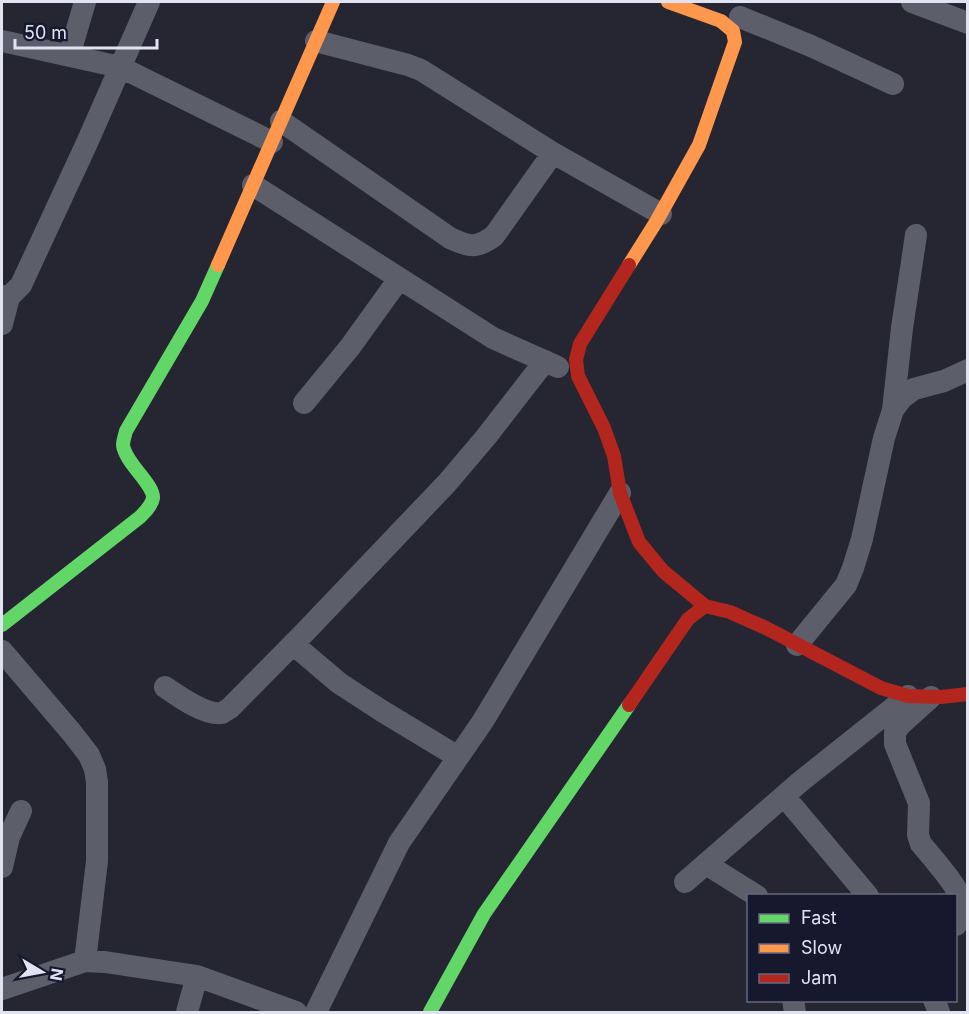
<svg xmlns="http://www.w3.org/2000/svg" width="969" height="1014" viewBox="0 0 969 1014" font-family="Inter,sans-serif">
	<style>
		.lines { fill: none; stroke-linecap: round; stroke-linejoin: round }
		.street { stroke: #5c5e6a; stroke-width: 22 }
		.fast { stroke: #63d668; stroke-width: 14 }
		.slow { stroke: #ff974d; stroke-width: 14 }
		.jam { stroke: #b3261e; stroke-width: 14 }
	</style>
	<rect width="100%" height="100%" fill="#252632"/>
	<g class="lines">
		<!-- street -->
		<path class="street" d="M 912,2 L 968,23
			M 740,17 L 811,46 L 893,84
			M 2,41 L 120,67 L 272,142
			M 316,41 L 408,65 L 421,70 L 553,153 L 661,214
			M 69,56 L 85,2
			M 281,121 L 450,238 C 469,247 476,249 494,236 L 553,153
			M 253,185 L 493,338 L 558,367
			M 2,296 L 9,297 L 21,285 L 86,145 L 149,2
			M 2,324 L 9,297
			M 304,403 L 350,347 L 399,279
			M 893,410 L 902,328 L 916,235
			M 293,644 L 339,683 L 382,711 L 458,757
			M 797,645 L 846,585 L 853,568 L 862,539 L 884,438 L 893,410 L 902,398 L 914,389 L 944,381 L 968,370
			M 2,651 L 72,733 L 89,755 L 95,769 L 97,782 L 97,861 L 85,961
			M 165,687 C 178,696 206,716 222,713 C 222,713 230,708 230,708 L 305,632 L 447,483 L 486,437 L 545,361
			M 931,697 L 900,725 L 895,732 L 895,744 L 919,803 L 918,835 L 921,844 C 932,857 964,893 964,908 C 963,915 960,919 956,925
			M 784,796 L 868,896
			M 706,864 L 757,896
			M 2,867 L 9,837 L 21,811
			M 685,882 L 800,782 L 908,696
			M 2,989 L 85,961 L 105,962 L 197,976 L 296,1012
			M 793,1000 L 795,1012
			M 934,1000 L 939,1012
			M 187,1012 L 197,976
			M 316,1012 L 399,843 L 483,721 L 620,493"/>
		<!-- fast -->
		<path class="fast" d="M 2,625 L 140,517 C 145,512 152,505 153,498 C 154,484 125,463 123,445 C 123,441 125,435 126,431 L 202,301 L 218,265
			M 430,1012 L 484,914 L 629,705"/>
		<!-- slow -->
		<path class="slow" d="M 218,265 L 333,2
			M 629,265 L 656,222 L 699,145 L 735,42 L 733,31 L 721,21 L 668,2"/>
		<!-- jam -->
		<path class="jam" d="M 629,265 L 580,344 L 576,360 L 578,376 L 604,428 L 614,456 L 620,493 L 639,542 L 663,571 L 705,606
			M 629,705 L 688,619 L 705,606 L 730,612 L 766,628 L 881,688 L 908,696 L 941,697 L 968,694"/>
	</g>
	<!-- border -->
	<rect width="969" height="1014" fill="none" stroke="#e1e3f3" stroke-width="6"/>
	<!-- legend -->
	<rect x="747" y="894" width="210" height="108" fill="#16182d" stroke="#67697c" stroke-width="1.5"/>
	<rect x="759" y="914" width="30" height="9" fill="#63d668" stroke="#67697c" stroke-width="1.5"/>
	<text x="801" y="924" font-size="18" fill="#e1e3f3">Fast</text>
	<rect x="759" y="944" width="30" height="9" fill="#ff974d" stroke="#67697c" stroke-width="1.5"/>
	<text x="801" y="954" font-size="18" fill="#e1e3f3">Slow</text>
	<rect x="759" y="974" width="30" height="9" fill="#b3261e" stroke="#67697c" stroke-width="1.5"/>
	<text x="801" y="984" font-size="18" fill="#e1e3f3">Jam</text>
	<!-- north arrow -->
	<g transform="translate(42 972) rotate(100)" stroke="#16182d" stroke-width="4.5" paint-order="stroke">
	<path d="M0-4.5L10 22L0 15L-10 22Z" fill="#e1e3f3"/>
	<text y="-9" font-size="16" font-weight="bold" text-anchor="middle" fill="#e1e3f3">N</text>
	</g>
	<!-- scale -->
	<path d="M15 39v9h142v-9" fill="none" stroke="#e1e3f3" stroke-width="3"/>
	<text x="24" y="39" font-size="18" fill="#e1e3f3" stroke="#16182d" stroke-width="4.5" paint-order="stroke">50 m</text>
</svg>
